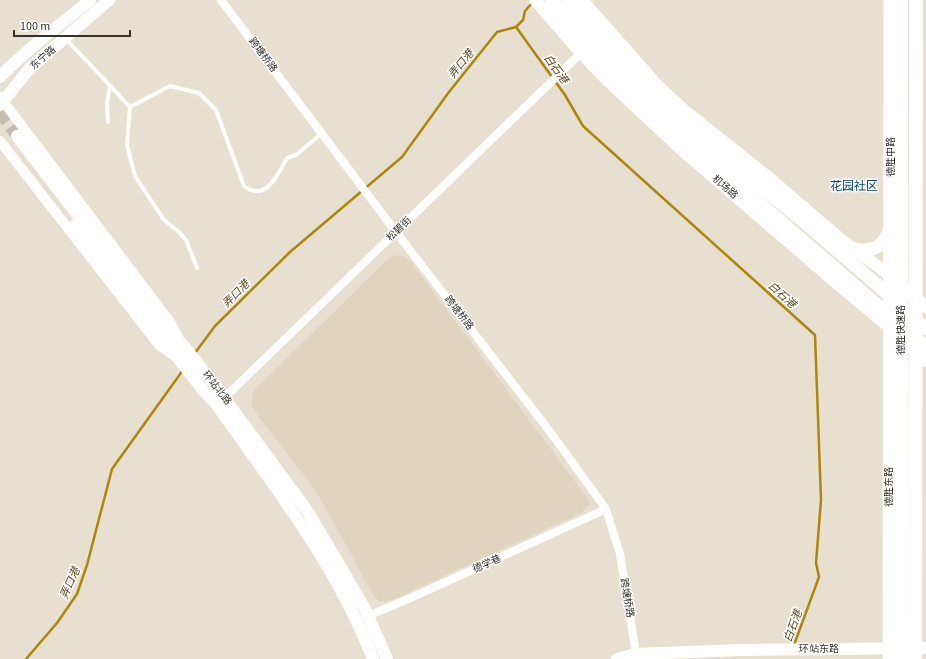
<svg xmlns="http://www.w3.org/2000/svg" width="926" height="659" viewBox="0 0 926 659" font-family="'Source Sans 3','Noto Sans SC',sans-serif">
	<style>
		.built { fill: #dfd5bf }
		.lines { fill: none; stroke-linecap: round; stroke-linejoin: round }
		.stream { stroke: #ad850b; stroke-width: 2.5 }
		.secondary-tunnel { stroke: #c3bdb0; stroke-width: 12; stroke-dasharray: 12 6; stroke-linecap: butt }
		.service { stroke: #fff; stroke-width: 4 }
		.minor { stroke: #fff; stroke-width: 8 }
		.tertiary { stroke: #fff; stroke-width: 10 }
		.secondary { stroke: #fff; stroke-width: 12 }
		.primary { stroke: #fff; stroke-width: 13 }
		.trunk { stroke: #fff; stroke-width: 14 }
		.labels { text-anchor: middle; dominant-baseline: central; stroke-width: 3; stroke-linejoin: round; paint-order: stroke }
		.street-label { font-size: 10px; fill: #34312b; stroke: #fff }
		.water-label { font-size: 11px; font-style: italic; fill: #5c4b21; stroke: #fff }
		.quarter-label { font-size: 12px; fill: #054767; stroke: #fff }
	</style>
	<rect width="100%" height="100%" fill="#e7e0d1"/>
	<!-- built -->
	<path class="built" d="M 397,255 L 404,256 L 411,262 L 589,500 L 589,506 L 581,513 L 392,600 L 380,602 L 374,597 L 333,521 L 313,487 L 258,416 L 252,406 L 252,395 L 257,387 L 389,258 Z"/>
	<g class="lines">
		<!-- stream -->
		<path class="stream" d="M 516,27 L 565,95 L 583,126 L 815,335 L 821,500 L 816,563 L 819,577 L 794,645
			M 195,353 L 215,326 L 290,252 L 402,157 L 449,92 L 497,32 L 516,27 L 523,20 L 525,11 L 532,3
			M 26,659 L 57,623 L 77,594 L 87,565 L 112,469 L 183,370"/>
		<!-- secondary-tunnel -->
		<path class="secondary-tunnel" d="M 0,112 L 17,136"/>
		<!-- service -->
		<path class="service" d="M 66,39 L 130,107 L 127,145 L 135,176 L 164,220 L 179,232 L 186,240 L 197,268
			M 130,107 L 170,86 L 199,93 L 216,110 L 244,186 C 266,203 278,174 287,158 L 296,155 L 322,133
			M 108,122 L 107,104 L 110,86"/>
		<!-- minor -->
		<path class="minor" d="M 221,0 L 396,232 L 551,433 L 606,509 L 620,554 L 636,654
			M 221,401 L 581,53
			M 368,616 L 415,596 L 606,509"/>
		<!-- tertiary -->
		<path class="tertiary" d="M 0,97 L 170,322 L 178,337
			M 0,141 L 159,345 L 173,355"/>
		<!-- secondary -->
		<path class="secondary" d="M 535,0 L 581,53 L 606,79 L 683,151 L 841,287 L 889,327 L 926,361
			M 582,0 L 657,85 L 685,111 L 767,176 L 844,242 L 891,276 L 926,307
			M 0,77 C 27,48 60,26 90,0
			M 0,105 L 30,68 L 109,0
			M 17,136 L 153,313 L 183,345 L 211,380 L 306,509 L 333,554 L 365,609 L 387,659
			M 75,225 L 203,390 L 217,405 C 274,486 337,565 373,659
			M 617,659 L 636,654 L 740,650 L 926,648"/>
		<!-- primary -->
		<path class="primary" d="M 551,0 L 587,43 L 673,128 L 926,347
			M 567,0 L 601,40 L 641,83 L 690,129 L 810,227 L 890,296 L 926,329
			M 804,208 L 810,227
			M 854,249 C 871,252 884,248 889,230
			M 889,659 L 890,0"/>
		<!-- trunk -->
		<path class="trunk" d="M 901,659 L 901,0
			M 915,659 L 916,0"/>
	</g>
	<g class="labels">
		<!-- street labels -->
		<g class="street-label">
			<text transform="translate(263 55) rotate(53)">跨塘桥路</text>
			<text transform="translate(43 58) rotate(-41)">东宁路</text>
			<text transform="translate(891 157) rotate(-90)">德胜中路</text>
			<text transform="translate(725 187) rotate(41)">机场路</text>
			<text transform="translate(399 229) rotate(-44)">松碧街</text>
			<text transform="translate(459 313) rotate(52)">跨塘桥路</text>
			<text transform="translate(901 330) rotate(-90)">德胜快速路</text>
			<text transform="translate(217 388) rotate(52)">环站北路</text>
			<text transform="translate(889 487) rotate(-90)">德胜东路</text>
			<text transform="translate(487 564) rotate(-24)">德学巷</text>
			<text transform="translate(627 598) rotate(80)">跨塘桥路</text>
			<text x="819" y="649">环站东路</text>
		</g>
		<!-- water labels -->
		<g class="water-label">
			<text transform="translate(461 64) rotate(-51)">弄口港</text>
			<text transform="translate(556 69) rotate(54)">白石港</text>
			<text transform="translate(236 294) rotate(-45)">弄口港</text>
			<text transform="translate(782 295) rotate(42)">白石港</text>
			<text transform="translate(70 583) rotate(-66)">弄口港</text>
			<text transform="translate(793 626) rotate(-70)">白石港</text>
		</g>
		<!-- quarter labels -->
		<g class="quarter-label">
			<text x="854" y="186">花园社区</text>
		</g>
	</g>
	<!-- scale -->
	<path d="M14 30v6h116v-6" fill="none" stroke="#34312b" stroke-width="2"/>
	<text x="20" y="30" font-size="12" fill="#34312b" stroke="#ffffff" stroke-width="3" paint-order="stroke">100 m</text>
</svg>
